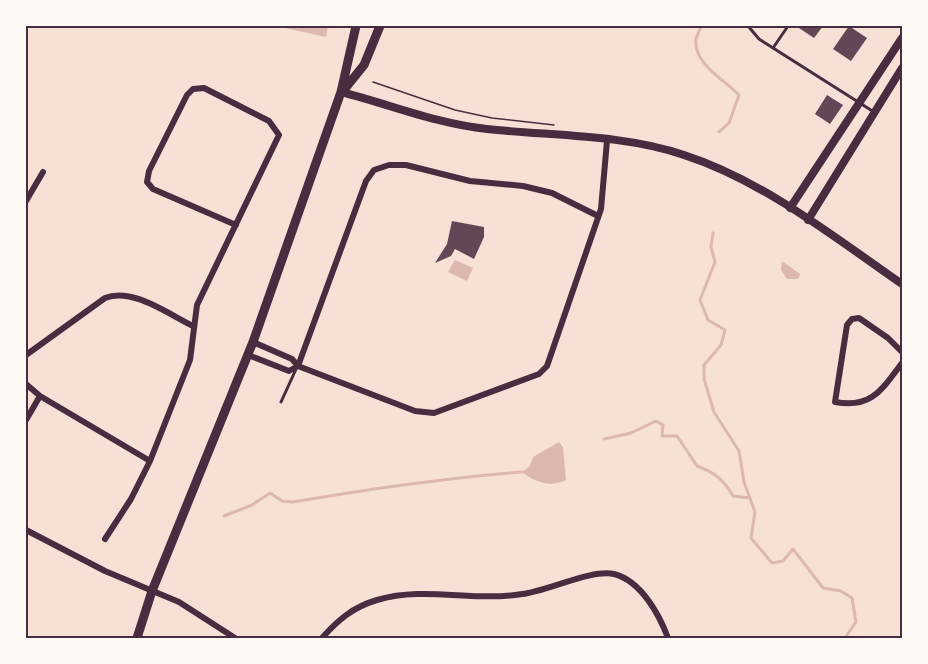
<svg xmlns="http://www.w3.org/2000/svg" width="928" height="664" viewBox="0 0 928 664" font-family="Literata,serif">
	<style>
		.water { fill: #dcb8b0 }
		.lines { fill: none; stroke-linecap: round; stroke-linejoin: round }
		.stream { stroke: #dcb8b0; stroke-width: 3 }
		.building { fill: #644757 }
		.path { stroke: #4a2c40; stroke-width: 1.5 }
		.service { stroke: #4a2c40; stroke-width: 3 }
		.minor { stroke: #4a2c40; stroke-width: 6 }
		.tertiary { stroke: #4a2c40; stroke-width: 8 }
		.primary { stroke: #4a2c40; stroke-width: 9 }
		.neatline { fill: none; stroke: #4a2c40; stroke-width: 2 }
	</style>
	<rect width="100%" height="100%" fill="#f7e1d7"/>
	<!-- water -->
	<path class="water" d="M 276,26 L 328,26 L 326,37 Z
		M 455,260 L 473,268 L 467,281 L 448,272 Z
		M 782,261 L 800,274 L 798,279 L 787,279 L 781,270 Z
		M 559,442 L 563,447 L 566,480 C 550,488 535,482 522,472 L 530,466 L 533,457 Z"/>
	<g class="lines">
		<!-- stream -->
		<path class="stream" d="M 701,26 C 700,30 697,35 696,39 C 693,64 725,80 739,95 L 729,123 L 719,132
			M 713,233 L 711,247 L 715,262 L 700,300 L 708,320 L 725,330 L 721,345 L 704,365 L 704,379 L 714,412 L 739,451 L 744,482 L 755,512 L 751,538 L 772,563 L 783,561 L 793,549 L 823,588 L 841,591 L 852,598 L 856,622 L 845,638
			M 604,439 L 631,433 L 656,421 L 663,425 L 662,436 L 677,436 L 697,466 C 714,472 724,480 733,496 L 750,498
			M 224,516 L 252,505 L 270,493 L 282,501 L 293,502 C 369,489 445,478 522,472"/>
	</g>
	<!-- building -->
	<path class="building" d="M 796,26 L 823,26 L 814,38 Z
		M 849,26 L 867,38 L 851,61 L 833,49 Z
		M 827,95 L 843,105 L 830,124 L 815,114 Z
		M 452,221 L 484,227 L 484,237 L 474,259 L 455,249 L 451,256 L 435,263 L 447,244 Z"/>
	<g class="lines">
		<!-- path -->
		<path class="path" d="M 373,82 L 455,110 L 492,118 L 554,125"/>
		<!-- service -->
		<path class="service" d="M 748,26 L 759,39 L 874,112
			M 773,48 L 788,26
			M 281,402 L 297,367"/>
		<!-- minor -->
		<path class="minor" d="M 26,201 L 43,172
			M 598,216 L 552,193 L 523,186 L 470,181 L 406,165 L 389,165 L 374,170 L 366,181 L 298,366 L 415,411 L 434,413 L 539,374 L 547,366 L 601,209 L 607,141
			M 902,352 L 888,338 L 859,318 L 852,319 L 847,325 L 835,402 C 872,409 882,389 902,363
			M 26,355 L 105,298 C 132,287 168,314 193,326
			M 248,355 L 289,371 L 298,366 L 292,359 L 253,342
			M 26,384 L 40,396 L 150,461
			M 26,420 L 40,396
			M 26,530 L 105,571 L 179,602 L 235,638
			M 105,539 L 131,499 L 150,461 L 190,360 L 197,305 L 279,135 L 269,121 L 204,88 L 193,89 L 187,95 L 149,171 L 147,182 L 153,189 L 236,225
			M 322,638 C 338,620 353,607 377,600 C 425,586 473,602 522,594 C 548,591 591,569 614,574 C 641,581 659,614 668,638"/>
		<!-- tertiary -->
		<path class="tertiary" d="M 341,92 C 389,104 437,124 487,129 C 550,136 623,134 684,155 C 764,181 834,237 902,284
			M 790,208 L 902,38
			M 808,220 L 902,68"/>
		<!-- primary -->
		<path class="primary" d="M 343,91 L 364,65 L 380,26
			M 137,638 L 152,591 L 253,342 L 341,92 L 356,26"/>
	</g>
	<!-- border -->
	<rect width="928" height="664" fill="none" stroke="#fffaf5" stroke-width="54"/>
	<rect x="27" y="27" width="874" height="610" class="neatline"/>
</svg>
